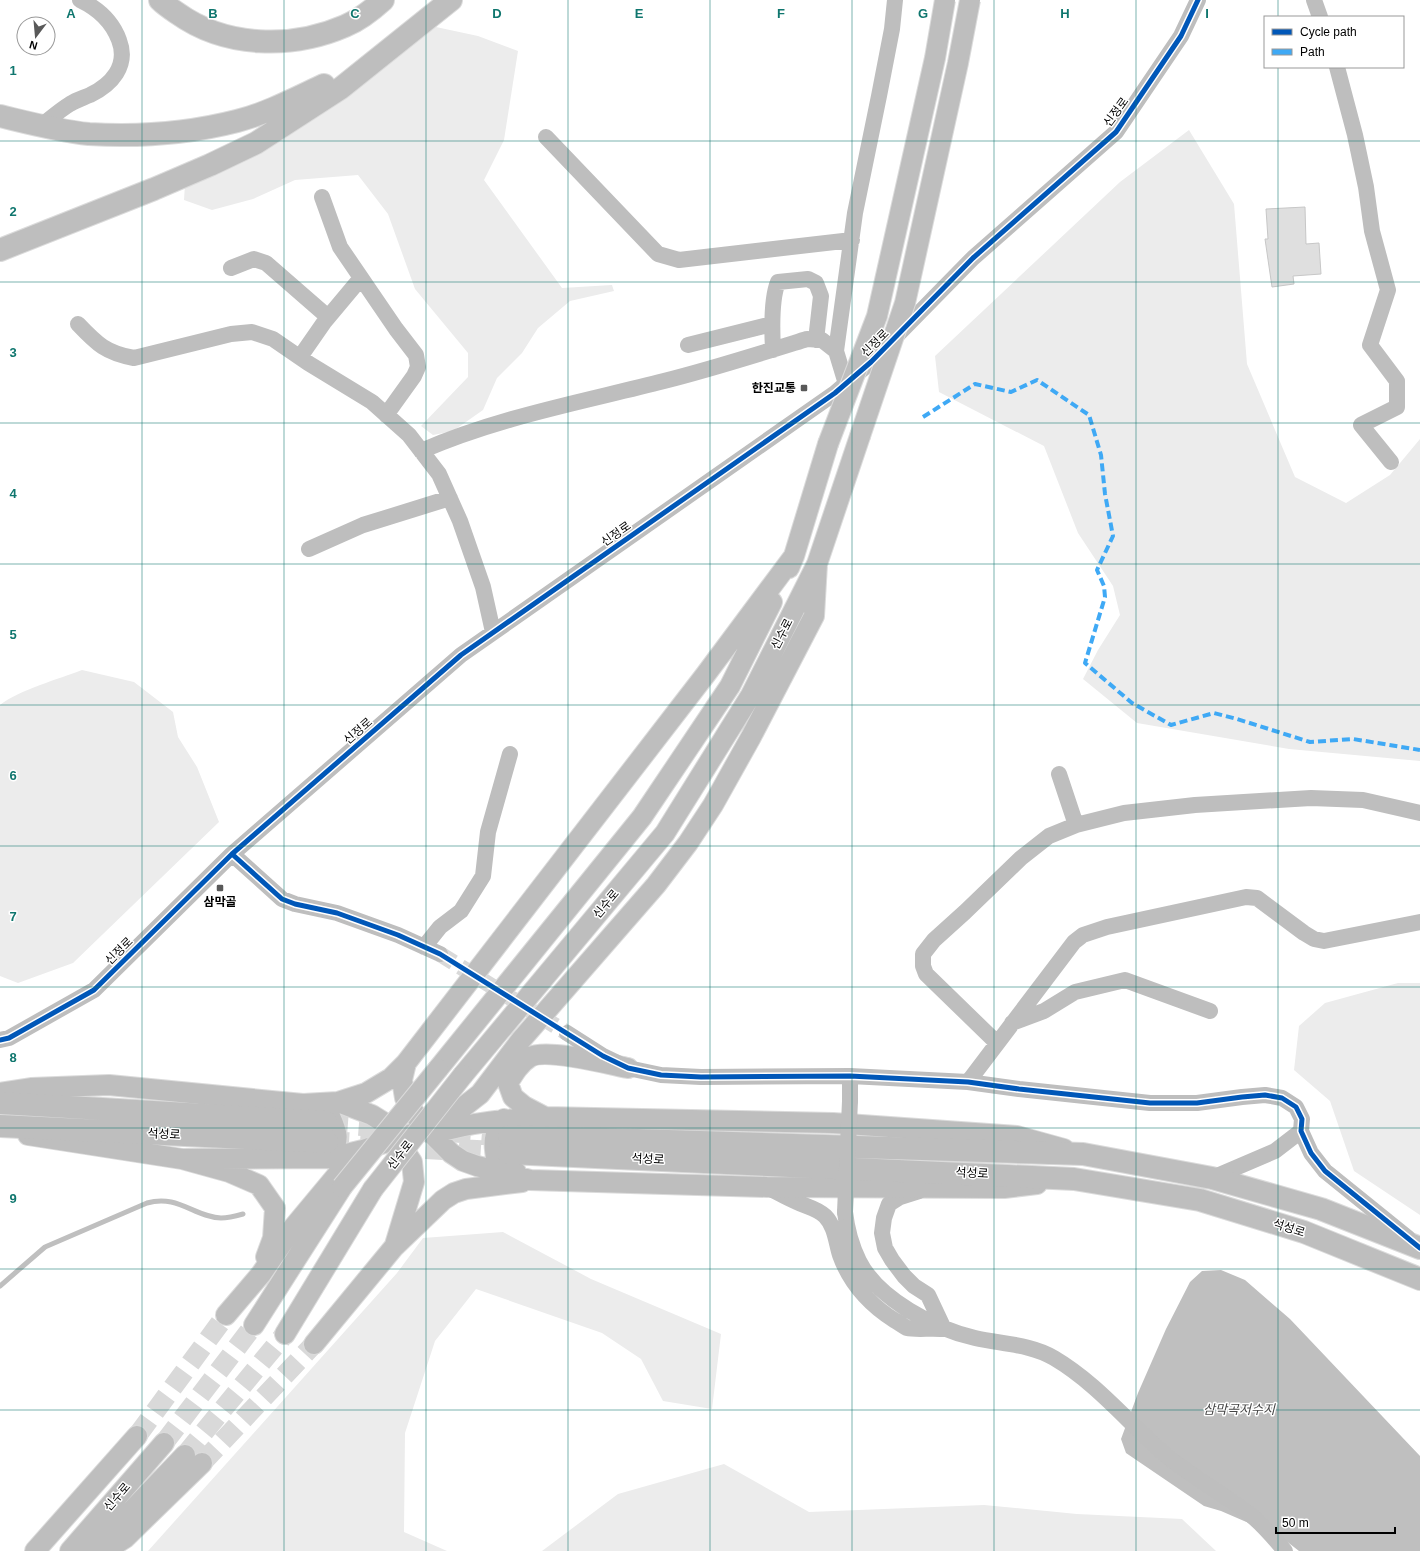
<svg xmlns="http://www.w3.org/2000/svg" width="1420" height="1551" viewBox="0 0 1420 1551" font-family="Helvetica,'Noto Sans KR',sans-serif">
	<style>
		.green { fill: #ececec }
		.water { fill: #bfbfbf }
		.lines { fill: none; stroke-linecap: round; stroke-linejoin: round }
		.stream { stroke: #bfbfbf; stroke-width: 5 }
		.building { fill: #dfdfdf; stroke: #c7c7c7 }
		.minor-tunnel { stroke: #d9d9d9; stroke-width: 16; stroke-dasharray: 16 8; stroke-linecap: butt }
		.major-tunnel { stroke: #d9d9d9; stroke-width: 20; stroke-dasharray: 20 10; stroke-linecap: butt }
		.highway-tunnel { stroke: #d9d9d9; stroke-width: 22; stroke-dasharray: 22 11; stroke-linecap: butt }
		.major-casing { stroke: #dbdbdb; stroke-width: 22 }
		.highway-casing { stroke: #dbdbdb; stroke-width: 24 }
		.minor { stroke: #bebebe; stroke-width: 16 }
		.major { stroke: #bebebe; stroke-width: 20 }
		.highway { stroke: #bebebe; stroke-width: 22 }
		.major-bridge-casing { stroke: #dbdbdb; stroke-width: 22; stroke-linecap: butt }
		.minor-bridge { stroke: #bebebe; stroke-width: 16 }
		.major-bridge { stroke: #bebebe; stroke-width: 20 }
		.quiet { stroke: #3fa9f5; stroke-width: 4; stroke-dasharray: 8 4; stroke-linecap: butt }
		.cycleway-casing { stroke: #fff; stroke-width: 8 }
		.cycleway { stroke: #0057b8; stroke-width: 5 }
		.grid { fill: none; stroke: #0f766e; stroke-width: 1; stroke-opacity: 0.55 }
		.poi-dot { fill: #595959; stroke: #fff; stroke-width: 1.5 }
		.labels { text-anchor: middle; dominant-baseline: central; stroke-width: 3; stroke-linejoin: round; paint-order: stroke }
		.street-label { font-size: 12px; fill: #000; stroke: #fff }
		.poi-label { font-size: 12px; font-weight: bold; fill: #000; stroke: #fff; text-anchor: end }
		.water-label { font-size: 13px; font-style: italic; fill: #444; stroke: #fff }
		.grid-label { font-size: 13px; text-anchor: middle; font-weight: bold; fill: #0f766e; stroke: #fff; stroke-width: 3; stroke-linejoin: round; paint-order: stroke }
	</style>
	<rect width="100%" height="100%" fill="#fff"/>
	<!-- green -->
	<path class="green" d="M 436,27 L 478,36 L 518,51 L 504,140 L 484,180 L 562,288 L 612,285 L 614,291 L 570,301 L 538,328 L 522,353 L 497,378 L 483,410 L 453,431 L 433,435 L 421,426 L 468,377 L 468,353 L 415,289 L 388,214 L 358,175 L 295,180 L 253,199 L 212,210 L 184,200 L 185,184 L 371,72 Z
		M 1189,130 L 1234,204 L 1247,364 L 1295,477 L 1346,503 L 1390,475 L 1420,439 L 1420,761 L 1289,749 L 1137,723 L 1083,679 L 1098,650 L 1120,615 L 1113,586 L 1078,533 L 1044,446 L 939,392 L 935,356 L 1120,182 Z
		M 82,670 L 134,682 L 173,712 L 178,737 L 197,767 L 219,822 L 73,963 L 18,983 L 0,976 L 0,705 C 19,690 59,679 82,670 Z
		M 1398,983 L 1420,983 L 1420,1215 L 1354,1171 L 1330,1101 L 1294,1070 L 1299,1026 L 1325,1003 Z
		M 503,1232 L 591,1279 L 721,1334 L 712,1409 L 663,1401 L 641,1359 L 602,1333 L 476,1289 L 435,1341 L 405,1433 L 404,1532 L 447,1551 L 148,1551 L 397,1273 L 423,1238 Z
		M 724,1464 L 809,1512 L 984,1505 L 1077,1514 L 1182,1519 L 1216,1551 L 542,1551 L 618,1494 Z"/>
	<!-- water -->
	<path class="water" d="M 1221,1270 L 1245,1280 L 1290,1319 L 1420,1456 L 1420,1551 L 1299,1551 L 1281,1537 L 1221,1511 L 1204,1506 L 1126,1453 L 1121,1439 L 1138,1393 L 1166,1329 L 1190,1282 L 1202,1271 Z"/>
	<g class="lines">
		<!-- stream -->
		<path class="stream" d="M 0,1286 L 45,1247 L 147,1203 C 178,1194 194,1217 221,1218 C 228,1218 236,1216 243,1214"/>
	</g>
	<!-- building -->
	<path class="building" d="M 1305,207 L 1306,244 L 1319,243 L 1321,274 L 1293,276 L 1294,284 L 1272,287 L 1265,239 L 1268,239 L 1266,209 Z"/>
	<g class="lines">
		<!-- minor-tunnel -->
		<path class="minor-tunnel" d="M 440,954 L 567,1033"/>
		<!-- major-tunnel -->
		<path class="major-tunnel" d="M 137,1436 L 226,1315
			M 164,1443 L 254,1325
			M 185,1455 L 285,1334
			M 202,1463 L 314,1344"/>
		<!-- highway-tunnel -->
		<path class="highway-tunnel" d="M 326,1122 L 400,1128
			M 449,1131 L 509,1136
			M 327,1142 L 508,1153"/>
		<!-- major casing -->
		<g class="major-casing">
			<path id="major" d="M 789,568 L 794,556 L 828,444
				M 406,1063 L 402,1080 L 405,1098 L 420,1122 L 451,1153 L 463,1161 L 477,1166 L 530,1180 L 767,1187 L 1004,1188 L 1037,1184
				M 438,1069 L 642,817 L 730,686 L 772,602
				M 509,1070 L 508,1083 L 513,1097 L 524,1106 L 545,1117
				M 463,1075 L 665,833 L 751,695 L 817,564 L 860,436
				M 508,1083 C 514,1073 520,1063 530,1057 C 546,1048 608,1064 628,1068
				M 0,1093 L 31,1088 L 109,1085 L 303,1104 L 338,1102 L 366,1093 L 391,1078 L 406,1063 L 706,674 L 794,556
				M 338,1102 L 372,1115 L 388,1125 L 412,1162 L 414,1182 L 395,1245
				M 318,1110 L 329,1114 C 338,1134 340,1138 330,1158
				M 504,1119 C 493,1134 493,1144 497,1162 L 516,1172
				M 436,1133 C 473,1122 507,1119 545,1117 L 833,1123 L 1017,1136 L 1064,1149
				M 28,1135 L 182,1159 L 229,1172 L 259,1185 L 275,1208 L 273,1238 L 266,1257
				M 182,1159 L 330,1158 L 363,1150 L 433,1127 L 453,1115 L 480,1094 L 521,1040 L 656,885 L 688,843 L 713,805 L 751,737 L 814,616 L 817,564
				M 226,1315 L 261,1274 L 292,1229 L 337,1175 L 364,1159
				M 254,1325 L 342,1187
				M 285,1334 L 373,1189
				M 314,1344 L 394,1247 L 443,1200 L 454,1193 L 466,1189 L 522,1182
				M 35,1551 L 137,1436
				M 70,1551 L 164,1443
				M 93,1551 L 185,1455
				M 105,1551 L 125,1538 L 202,1463"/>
		</g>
		<!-- highway casing -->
		<g class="highway-casing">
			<path id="highway" d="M 160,0 C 165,5 171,9 177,13 C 226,48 292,49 345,26 C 359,20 372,10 383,0
				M 0,116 C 29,123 59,131 89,134 C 138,137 190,133 237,121 C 268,113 296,98 324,85
				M 0,250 L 154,189 L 210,165 L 256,143 L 341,88 L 451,0
				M 0,1103 L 326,1122
				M 0,1126 L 327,1142
				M 509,1136 L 1083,1154 L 1212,1178 L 1321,1209 L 1420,1248
				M 508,1153 L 1074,1179 L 1200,1200 L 1304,1232 L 1420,1279"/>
		</g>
		<!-- minor -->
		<path class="minor" d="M 1314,0 L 1320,17
			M 1337,67 L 1355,135 L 1366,187 L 1372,231 L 1388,290 L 1370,345 L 1397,381 L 1397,407 L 1361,425 L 1391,462
			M 41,126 C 50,119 60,110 70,104 C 76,100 83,98 90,95 C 111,85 129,66 119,40 C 112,21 99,9 80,0
			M 546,137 L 658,254 L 679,260 L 852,240
			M 322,197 L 340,247 L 396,329 L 416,355 L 418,367 L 414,376 L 386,415
			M 231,268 L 254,259 L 266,263 L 328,317
			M 78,324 C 97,344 106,353 134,358 L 231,334 L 252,332 L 273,339 L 308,363 L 372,402 L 409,435 L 439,474 L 460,521 L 483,587 L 493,632
			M 688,345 L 772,324
			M 773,350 C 772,331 771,299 778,282 L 808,279 L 816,283 L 821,296 L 816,340
			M 300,357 L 325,321 L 361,278
			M 846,384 L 836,351 L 855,213 L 879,96 L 892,29 L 895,0
			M 421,451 C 499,417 582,402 664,381 C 712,369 759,354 807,339 L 822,340 L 836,351
			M 309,549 L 363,525 L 450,498
			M 1059,774 L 1076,825
			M 232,854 L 282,899 L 295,904 L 337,913 L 398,935 L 440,954
			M 424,947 L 440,927 L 461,911 L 483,876 L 488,832 L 510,754
			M 1012,1023 L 1044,1011 L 1075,992 L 1125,980 L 1210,1011
			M 567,1033 L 603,1056 L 628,1068 L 661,1075 L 701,1077 L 850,1076 L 968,1082 L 1019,1089 L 1150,1103 L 1197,1103 L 1242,1097 L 1265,1095 L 1282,1098 L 1296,1107 L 1302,1119 L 1301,1131 L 1311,1153 L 1325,1171 L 1408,1238
			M 0,1040 L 9,1038 L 94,990 L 232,854 L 461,655 L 835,393 L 871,362 L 973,258 L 1116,132 L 1181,36 L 1198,0
			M 997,1043 L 926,974 L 923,966 L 923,954 L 934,940 L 965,912 L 1021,858 L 1049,836 L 1076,825 L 1124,813 L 1195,805 L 1311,798 L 1363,800 L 1420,813
			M 968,1082 L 1074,942 L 1083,935 L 1107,927 L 1246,897 L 1257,898 L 1304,933 L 1314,939 L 1324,941 L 1420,922
			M 850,1101 L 850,1076
			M 1212,1178 L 1275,1151 L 1301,1131
			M 767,1187 C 777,1192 787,1198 797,1202 C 807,1207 817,1208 825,1216 C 835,1226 836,1242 840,1255 C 850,1283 869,1304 894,1320 C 898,1322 903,1326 907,1328 C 915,1330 931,1328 941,1329
			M 919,1191 L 900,1197 L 889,1204 L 884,1218 L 882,1233 L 885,1248 L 892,1260 L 904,1276 L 914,1286 L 928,1295 L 944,1329
			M 845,1212 C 847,1230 851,1245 859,1261 C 878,1299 935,1329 975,1338 C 1001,1344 1031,1344 1054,1358 C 1098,1384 1129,1424 1168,1457 C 1194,1478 1225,1495 1252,1516 C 1264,1526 1275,1539 1285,1551"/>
		<!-- major -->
		<use href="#major" class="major"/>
		<!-- highway -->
		<use href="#highway" class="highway"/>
		<!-- major-bridge casing -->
		<g class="major-bridge-casing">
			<path id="major-bridge" d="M 860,436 L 905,303 L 958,63 L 970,0
				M 828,444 L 877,316 L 935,58 L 945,0
				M 342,1187 L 438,1069
				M 373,1189 L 463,1075"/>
		</g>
		<!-- minor-bridge -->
		<path class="minor-bridge" d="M 845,1212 L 850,1101"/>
		<!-- major-bridge -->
		<use href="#major-bridge" class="major-bridge"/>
		<!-- quiet -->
		<path class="quiet" d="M 923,417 L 975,384 L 1011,392 L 1037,380 L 1089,415 L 1101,455 L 1105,494 L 1113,536 L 1097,570 L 1104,586 L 1105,597 L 1085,663 L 1132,703 L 1171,725 L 1214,713 L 1237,719 L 1310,742 L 1353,739 L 1420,750"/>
		<!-- cycleway casing -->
		<g class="cycleway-casing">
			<path id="cycleway" d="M 232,854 L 282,899 L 295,904 L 337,913 L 398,935 L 440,954 L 603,1056 L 628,1068 L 661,1075 L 701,1077 L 850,1076 L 968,1082 L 1019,1089 L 1150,1103 L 1197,1103 L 1242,1097 L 1265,1095 L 1282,1098 L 1296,1107 L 1302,1119 L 1301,1131 L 1311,1153 L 1325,1171 L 1420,1248
				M 0,1040 L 9,1038 L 94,990 L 232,854 L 461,655 L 835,393 L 871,362 L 973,258 L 1116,132 L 1181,36 L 1198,0"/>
		</g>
		<!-- cycleway -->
		<use href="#cycleway" class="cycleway"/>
	</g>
	<!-- grid -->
	<path class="grid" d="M 142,0 L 142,1551M 284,0 L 284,1551M 426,0 L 426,1551M 568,0 L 568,1551M 710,0 L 710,1551M 852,0 L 852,1551M 994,0 L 994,1551M 1136,0 L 1136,1551M 1278,0 L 1278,17M 1278,67 L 1278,1551M 0,141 L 1420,141M 0,282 L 1420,282M 0,423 L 1420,423M 0,564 L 1420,564M 0,705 L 1420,705M 0,846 L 1420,846M 0,987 L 1420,987M 0,1128 L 1420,1128M 0,1269 L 1420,1269M 0,1410 L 1420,1410"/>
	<!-- markers -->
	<g class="poi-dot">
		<rect x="800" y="384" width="8" height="8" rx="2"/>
		<rect x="216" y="884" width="8" height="8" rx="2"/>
	</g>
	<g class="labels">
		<!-- street labels -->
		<g class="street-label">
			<text transform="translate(1116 112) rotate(-54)">신정로</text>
			<text transform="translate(875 343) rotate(-45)">신정로</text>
			<text transform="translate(616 534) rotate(-35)">신정로</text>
			<text transform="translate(782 634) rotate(-63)">신수로</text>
			<text transform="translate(358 731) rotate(-41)">신정로</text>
			<text transform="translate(606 904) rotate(-50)">신수로</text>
			<text transform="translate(119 951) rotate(-45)">신정로</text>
			<text transform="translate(164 1134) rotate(3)">석성로</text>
			<text transform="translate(400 1155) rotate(-52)">신수로</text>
			<text transform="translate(648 1159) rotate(3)">석성로</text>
			<text transform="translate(972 1173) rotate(3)">석성로</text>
			<text transform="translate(1289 1228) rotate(18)">석성로</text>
			<text transform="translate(117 1497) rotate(-49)">신수로</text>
		</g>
		<!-- poi labels -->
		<g class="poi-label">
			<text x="796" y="388">한진교통</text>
			<text x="220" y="902" text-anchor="middle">삼막골</text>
		</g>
		<!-- water labels -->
		<g class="water-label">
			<text x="1239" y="1409">삼막곡저수지</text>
		</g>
	</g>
	<g class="grid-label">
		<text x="71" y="18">A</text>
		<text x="213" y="18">B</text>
		<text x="355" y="18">C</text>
		<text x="497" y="18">D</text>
		<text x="639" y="18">E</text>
		<text x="781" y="18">F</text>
		<text x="923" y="18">G</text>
		<text x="1065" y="18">H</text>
		<text x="1207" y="18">I</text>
		<text x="13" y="75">1</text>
		<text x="13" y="216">2</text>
		<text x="13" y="357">3</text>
		<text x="13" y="498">4</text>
		<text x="13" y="639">5</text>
		<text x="13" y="780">6</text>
		<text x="13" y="921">7</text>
		<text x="13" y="1062">8</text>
		<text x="13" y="1203">9</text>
	</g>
	<!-- legend -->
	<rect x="1264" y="16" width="140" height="52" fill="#ffffff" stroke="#999999"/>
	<rect x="1272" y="29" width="20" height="6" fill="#0057b8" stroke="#999999"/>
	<text x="1300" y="36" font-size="12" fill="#000000">Cycle path</text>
	<rect x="1272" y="49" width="20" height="6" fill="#3fa9f5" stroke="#999999"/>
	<text x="1300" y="56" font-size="12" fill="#000000">Path</text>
	<!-- north arrow -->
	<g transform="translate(36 36) rotate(196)"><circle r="19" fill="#ffffff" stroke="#999999"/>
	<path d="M0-3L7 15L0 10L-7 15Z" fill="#595959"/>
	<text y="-6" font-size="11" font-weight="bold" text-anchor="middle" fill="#000000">N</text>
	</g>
	<!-- scale -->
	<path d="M1276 1527v6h119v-6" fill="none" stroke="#000000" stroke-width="2"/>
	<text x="1282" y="1527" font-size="12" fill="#000000" stroke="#ffffff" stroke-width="3" paint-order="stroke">50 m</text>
</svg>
